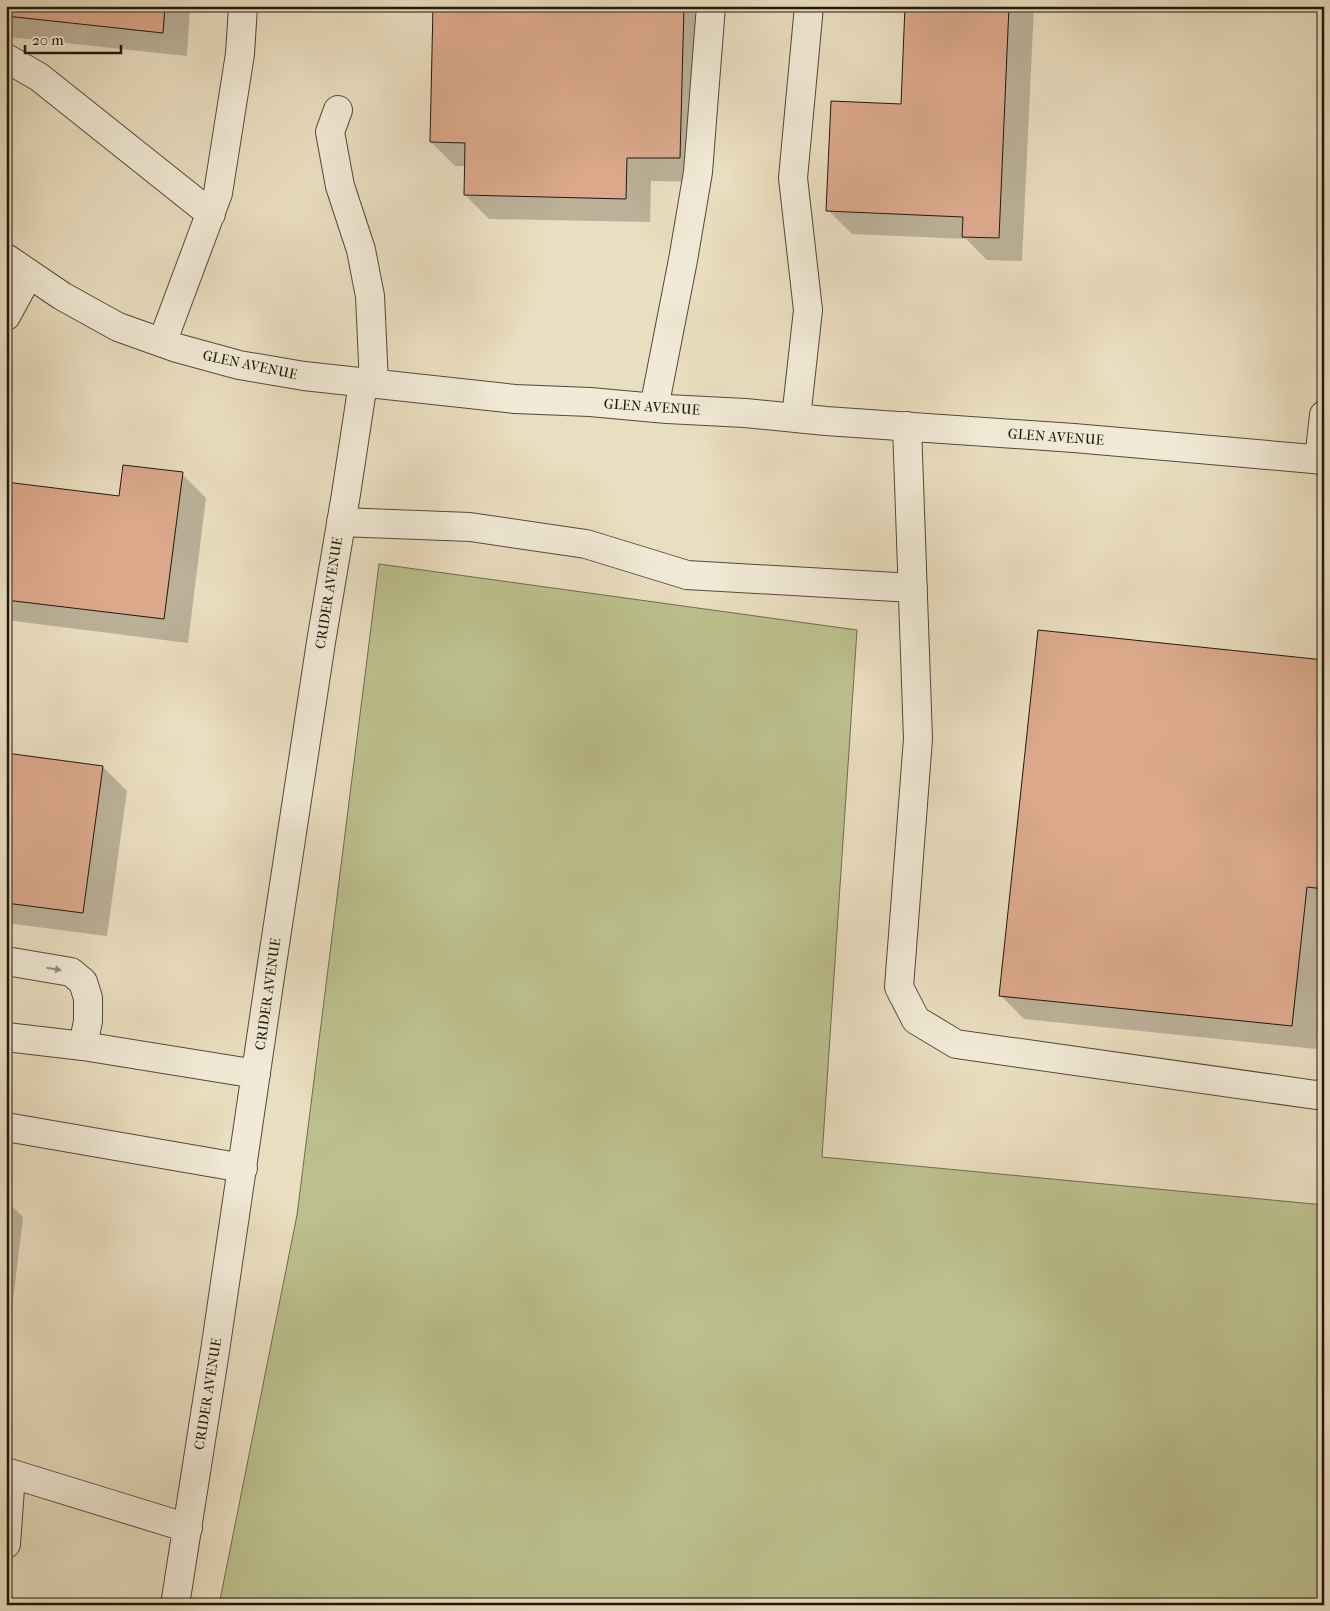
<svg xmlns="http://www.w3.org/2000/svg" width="1330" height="1611" viewBox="0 0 1330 1611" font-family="'IM FELL French Canon',serif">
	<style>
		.green { fill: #bcc08e; stroke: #6e6c4e }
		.shadow { fill: #0003 }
		.building { fill: #dca98c; stroke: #21180d }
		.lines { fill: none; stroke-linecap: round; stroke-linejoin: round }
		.minor-casing { stroke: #534a3a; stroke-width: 30 }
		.minor { stroke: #f1ead6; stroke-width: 28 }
		.oneway { fill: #938c7c }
		.labels { text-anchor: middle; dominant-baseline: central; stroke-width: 5; stroke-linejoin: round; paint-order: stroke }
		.street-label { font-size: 14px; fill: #21180d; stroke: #f1ead6 }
	</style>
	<rect width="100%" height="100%" fill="#eadec0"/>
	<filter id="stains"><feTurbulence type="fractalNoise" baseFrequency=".004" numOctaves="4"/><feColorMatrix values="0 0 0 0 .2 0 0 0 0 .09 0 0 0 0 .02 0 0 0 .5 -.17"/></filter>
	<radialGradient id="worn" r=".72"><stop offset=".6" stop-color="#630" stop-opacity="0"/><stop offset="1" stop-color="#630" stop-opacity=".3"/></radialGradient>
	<!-- green -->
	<path class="green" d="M 379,564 L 857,630 L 822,1157 L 1324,1205 L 1324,1605 L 219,1605 L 297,1215 Z"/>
	<!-- shadow -->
	<path class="shadow" d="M 6,6 L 190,6 L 187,56 L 8,37 L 6,36 Z
		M 434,6 L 708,6 L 704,182 L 651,181 L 650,222 L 489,219 L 465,195 L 466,166 L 455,166 L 431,142 Z
		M 906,6 L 1034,6 L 1022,261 L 987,260 L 966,239 L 852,234 L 828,210 L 902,105 Z
		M 182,474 L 206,498 L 188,643 L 6,620 L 6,483 L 120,497 Z
		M 1324,661 L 1324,973 L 1316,1049 L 1024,1019 L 1000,995 Z
		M 6,755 L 103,767 L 127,791 L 107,936 L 6,923 Z
		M 6,1200 L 23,1217 L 6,1359 Z"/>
	<!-- building -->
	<path class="building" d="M 6,6 L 165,6 L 163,33 L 6,16 Z
		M 433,6 L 684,6 L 680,158 L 627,158 L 626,199 L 464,195 L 465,143 L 430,142 Z
		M 905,6 L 1009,6 L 999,238 L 962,237 L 963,217 L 826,211 L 831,101 L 901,104 Z
		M 123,465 L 183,472 L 164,619 L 6,600 L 6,482 L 119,496 Z
		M 1038,630 L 1324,660 L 1324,795 L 1322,812 L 1324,812 L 1324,889 L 1307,887 L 1292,1026 L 999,996 Z
		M 6,753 L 103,766 L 83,913 L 6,903 Z"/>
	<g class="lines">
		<!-- minor casing -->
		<g class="minor-casing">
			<path id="minor" d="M 6,58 L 39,77 L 211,214
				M 338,110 L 330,132 L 340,186 L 361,250 L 370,296 L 374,384
				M 6,258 L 62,296 L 118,327 L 177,348 L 239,365 L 304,376 L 515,399 L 590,402 L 667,409 L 745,413 L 826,421 L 1074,438 L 1324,460
				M 6,316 L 29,274
				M 162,343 L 218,193 L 240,54 L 243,6
				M 654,408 L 683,260 L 698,172 L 711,6
				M 796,418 L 808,310 L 793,178 L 809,6
				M 907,426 L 918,739 L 899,987 L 916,1020 L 956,1044 L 1316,1095 L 1324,1093
				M 1319,460 L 1324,415
				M 341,522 L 470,527 L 586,544 L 687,575 L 913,588
				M 6,961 L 71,972 L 83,982 L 88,998 L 88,1021 L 83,1046
				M 6,1037 L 83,1046 L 256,1074
				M 6,1127 L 243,1168
				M 6,1472 L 188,1528
				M 6,1544 L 11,1474
				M 175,1605 L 215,1351 L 270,977 L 321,642 L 346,494 L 363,383"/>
		</g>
		<!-- minor -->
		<use href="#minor" class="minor"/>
	</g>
	<!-- one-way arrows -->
	<defs><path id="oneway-solid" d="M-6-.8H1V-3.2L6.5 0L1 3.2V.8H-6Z" transform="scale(1.25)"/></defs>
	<use class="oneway" href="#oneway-solid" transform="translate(54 969) rotate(9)"/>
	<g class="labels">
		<!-- street labels -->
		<g class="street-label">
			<text transform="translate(250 365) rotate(12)">GLEN AVENUE</text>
			<text transform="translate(652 407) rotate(4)">GLEN AVENUE</text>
			<text transform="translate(1056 437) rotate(4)">GLEN AVENUE</text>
			<text transform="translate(329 593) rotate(-81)">CRIDER AVENUE</text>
			<text transform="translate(268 994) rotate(-82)">CRIDER AVENUE</text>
			<text transform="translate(208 1394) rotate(-81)">CRIDER AVENUE</text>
		</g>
	</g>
	<!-- margin -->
	<rect width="1330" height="1611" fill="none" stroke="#eadec0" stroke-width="25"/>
	<rect x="8" y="8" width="1315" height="1596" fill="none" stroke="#21180d" stroke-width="2.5"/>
	<rect x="12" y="12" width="1305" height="1586" fill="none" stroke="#21180d"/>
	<!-- scale -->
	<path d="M25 45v8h96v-8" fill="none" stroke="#21180d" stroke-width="2.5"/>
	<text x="32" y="45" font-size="15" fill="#21180d" stroke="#f1ead6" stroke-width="4" paint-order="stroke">20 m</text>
	<rect width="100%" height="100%" filter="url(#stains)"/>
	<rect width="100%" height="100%" fill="url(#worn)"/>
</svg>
